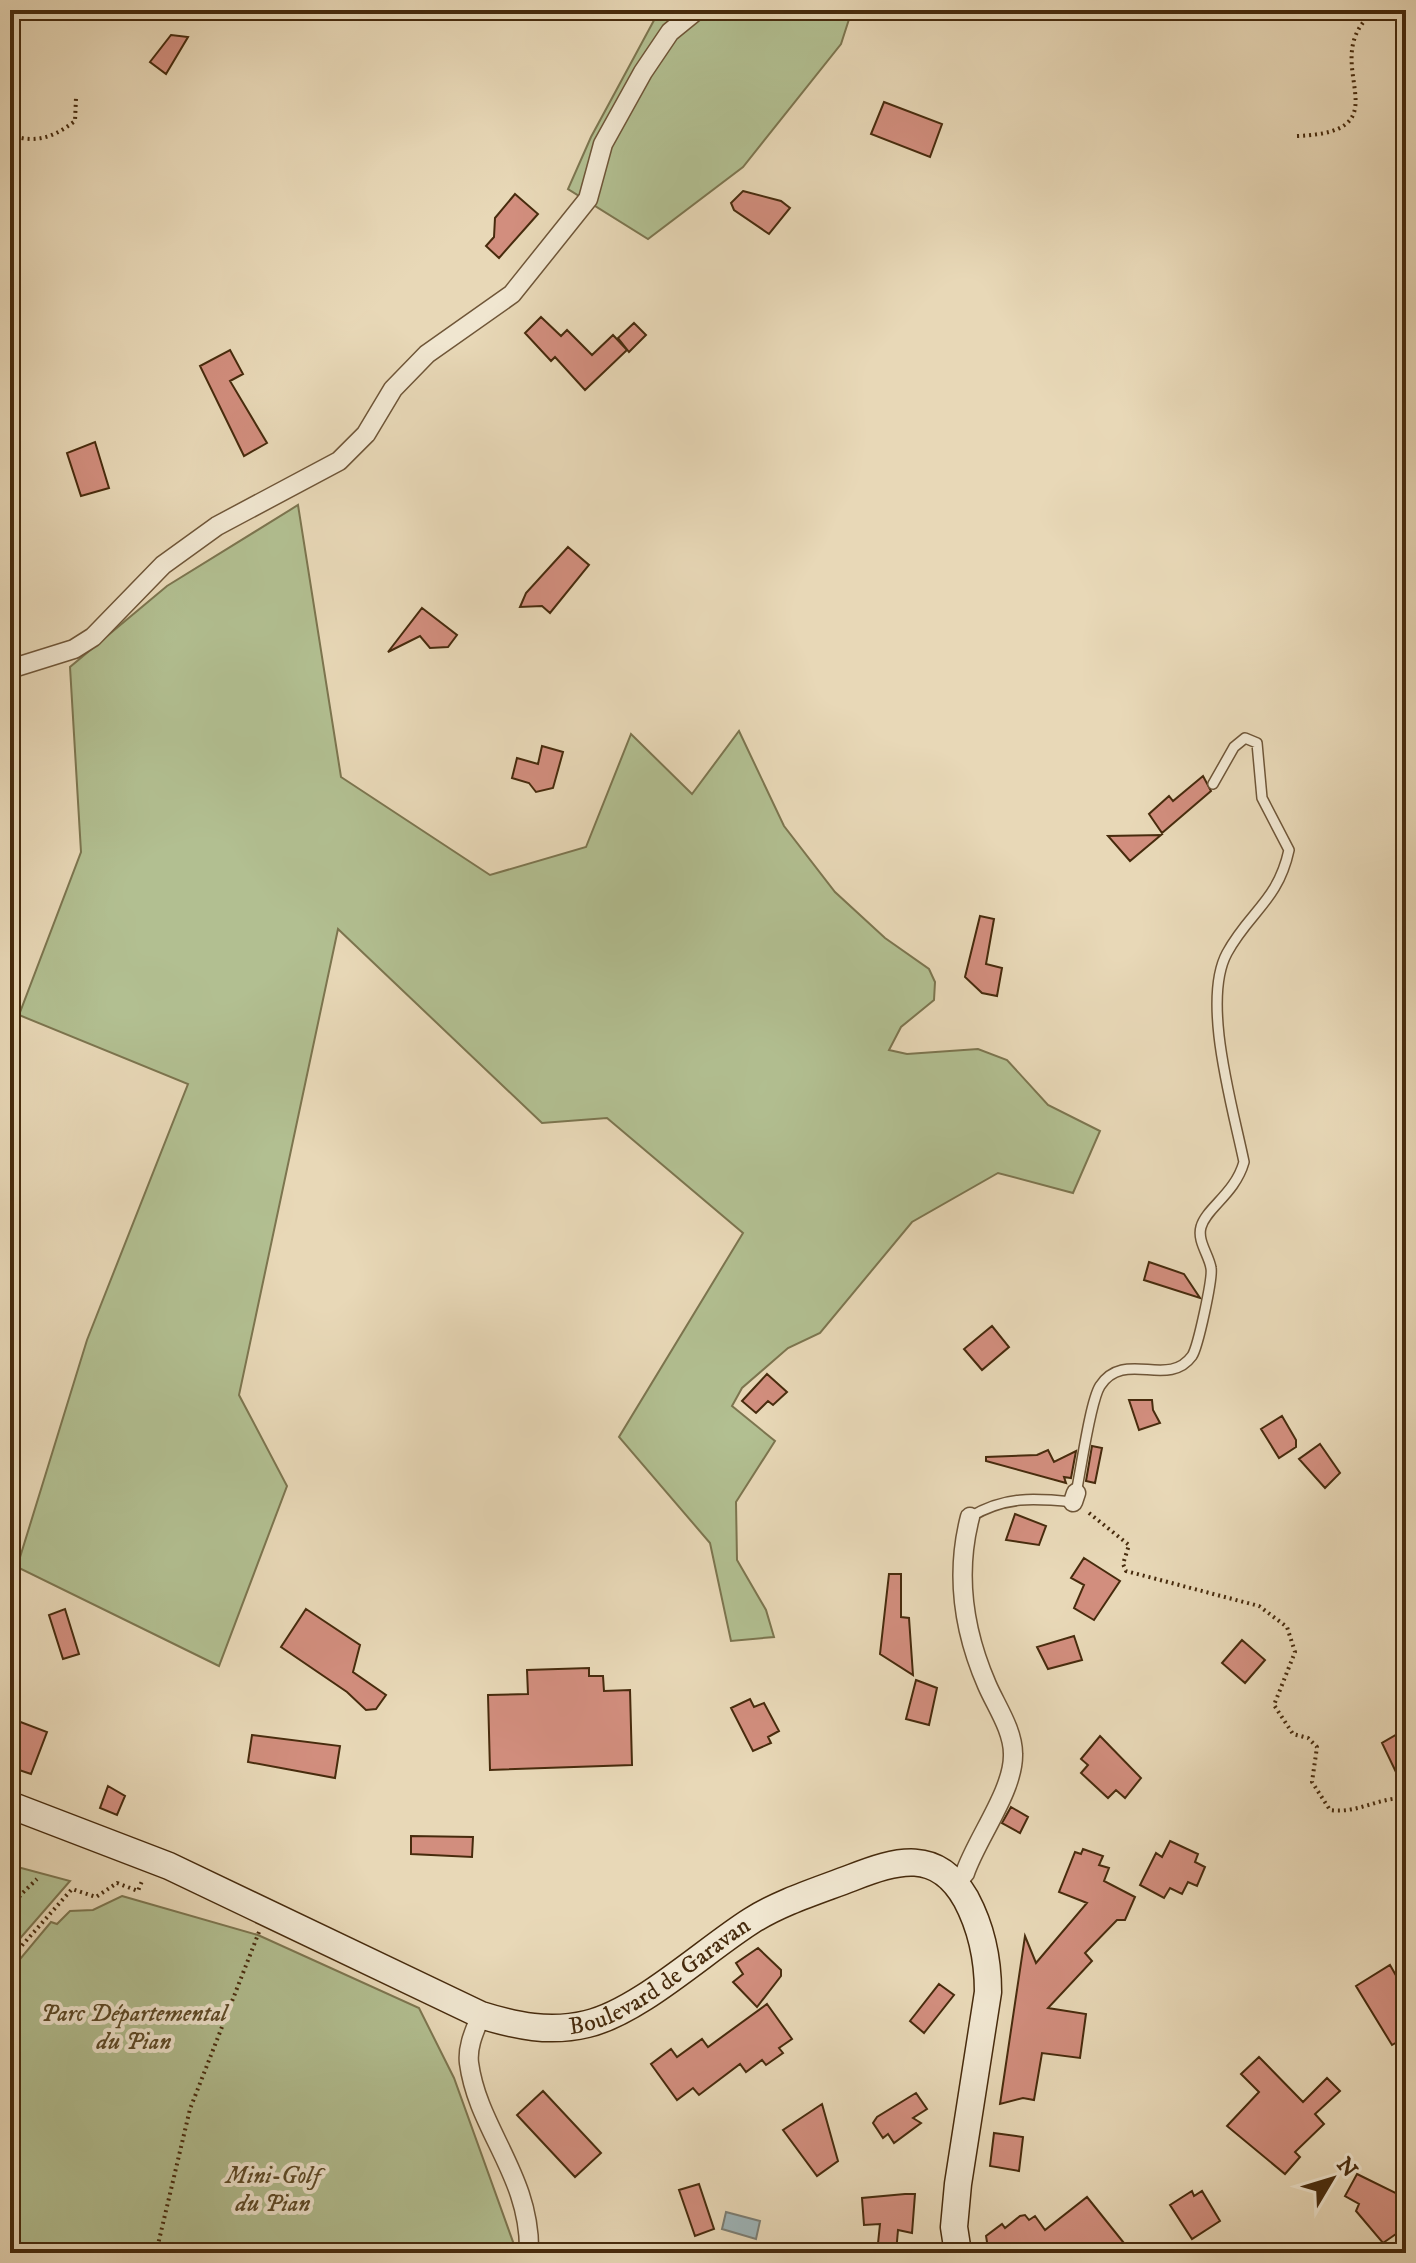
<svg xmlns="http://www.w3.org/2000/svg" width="1416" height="2263" viewBox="0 0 1416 2263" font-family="'IM FELL DW Pica',serif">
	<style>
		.green { fill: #b2bf91; stroke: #7c754f; stroke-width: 2 }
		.water { fill: #9eb6bb; stroke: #7b7e75; stroke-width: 2 }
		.building { fill: #d28e7e; stroke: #472b0d; stroke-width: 2 }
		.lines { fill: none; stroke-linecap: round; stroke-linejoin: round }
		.lane-casing { stroke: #6f5638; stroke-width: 12 }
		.street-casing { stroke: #6f5638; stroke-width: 21 }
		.secondary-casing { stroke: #472b0d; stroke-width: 29 }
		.path { stroke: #472b0d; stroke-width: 4; stroke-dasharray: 2 4; stroke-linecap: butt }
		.lane { stroke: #f0e6d0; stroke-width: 9 }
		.street { stroke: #f0e6d0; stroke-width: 18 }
		.secondary { stroke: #f0e6d0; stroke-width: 26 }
		.labels { text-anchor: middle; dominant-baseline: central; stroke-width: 8; stroke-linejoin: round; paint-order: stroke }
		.street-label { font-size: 24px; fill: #472b0d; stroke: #f0e6d0 }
		.park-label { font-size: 24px; font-style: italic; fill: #5c4927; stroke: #f0e6d0 }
	</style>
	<rect width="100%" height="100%" fill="#e8d8b7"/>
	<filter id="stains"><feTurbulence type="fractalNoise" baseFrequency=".0025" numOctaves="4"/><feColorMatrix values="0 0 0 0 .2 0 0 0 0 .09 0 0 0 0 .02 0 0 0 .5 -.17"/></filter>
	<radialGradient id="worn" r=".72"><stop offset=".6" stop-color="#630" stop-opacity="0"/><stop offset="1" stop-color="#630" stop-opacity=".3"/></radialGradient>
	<!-- green -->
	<path class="green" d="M 852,10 L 841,44 L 743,167 L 648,239 L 568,189 L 591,137 L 659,11 Z
		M 298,505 L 341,777 L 490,875 L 586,847 L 631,734 L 692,794 L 739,731 L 784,826 L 835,892 L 885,938 L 929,969 L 935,982 L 934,1000 L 901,1027 L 889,1050 L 907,1054 L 978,1049 L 1007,1060 L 1048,1105 L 1100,1131 L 1073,1193 L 998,1173 L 912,1222 L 820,1333 L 788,1348 L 742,1388 L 732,1406 L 775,1441 L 736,1502 L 737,1560 L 766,1610 L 774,1637 L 731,1641 L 710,1543 L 619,1437 L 743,1233 L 607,1118 L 542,1123 L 338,929 L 239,1395 L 287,1486 L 219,1666 L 17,1567 L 87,1340 L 188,1084 L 19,1015 L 81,852 L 70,667 L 167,586 Z
		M 10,1865 L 70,1881 L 10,1950 Z
		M 122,1896 L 258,1935 L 419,2008 L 454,2078 L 517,2253 L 10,2253 L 10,1971 L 51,1922 L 57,1924 L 70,1911 L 93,1910 Z"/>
	<!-- water -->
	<path class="water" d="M 726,2212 L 760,2221 L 756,2239 L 722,2229 Z"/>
	<!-- building -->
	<path class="building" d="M 171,35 L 188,37 L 166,74 L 150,62 Z
		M 884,102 L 942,124 L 930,157 L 871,134 Z
		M 743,191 L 781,201 L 790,208 L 769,234 L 734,210 L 731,203 Z
		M 515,194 L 538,214 L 499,258 L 486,246 L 494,237 L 495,218 Z
		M 541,317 L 561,336 L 567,330 L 592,355 L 613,335 L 627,350 L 585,390 L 555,357 L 551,361 L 525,333 Z
		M 634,323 L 646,335 L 629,352 L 618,338 Z
		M 230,350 L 243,374 L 230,381 L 267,443 L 244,456 L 200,366 Z
		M 95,442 L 109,488 L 81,496 L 67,453 Z
		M 568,547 L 589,565 L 550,613 L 542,606 L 520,607 L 526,593 Z
		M 422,608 L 457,635 L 448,647 L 430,648 L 420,636 L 388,652 Z
		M 542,746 L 563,752 L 553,788 L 536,792 L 529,783 L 512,778 L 517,758 L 538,764 Z
		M 1203,776 L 1211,791 L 1162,833 L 1149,814 L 1169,796 L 1173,801 Z
		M 1161,835 L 1130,861 L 1108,836 Z
		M 980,916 L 994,919 L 986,964 L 1002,968 L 997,996 L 982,993 L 965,977 Z
		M 1149,1262 L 1184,1274 L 1200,1298 L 1144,1280 Z
		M 992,1326 L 1009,1347 L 982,1370 L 964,1349 Z
		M 767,1374 L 787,1392 L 773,1405 L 768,1401 L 756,1413 L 742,1401 Z
		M 1129,1400 L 1152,1400 L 1153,1410 L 1160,1423 L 1139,1430 Z
		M 1282,1416 L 1296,1440 L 1296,1447 L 1279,1458 L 1261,1429 Z
		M 1320,1444 L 1340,1473 L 1325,1488 L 1299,1459 Z
		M 1092,1446 L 1102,1448 L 1095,1483 L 1086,1481 Z
		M 1048,1450 L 1054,1462 L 1076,1451 L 1071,1478 L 1064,1477 L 1066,1483 L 986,1461 L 986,1457 L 1037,1455 Z
		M 1015,1514 L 1046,1526 L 1039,1545 L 1006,1540 Z
		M 1084,1558 L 1120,1581 L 1094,1620 L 1074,1608 L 1084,1585 L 1071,1578 Z
		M 889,1574 L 901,1574 L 901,1617 L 909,1618 L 913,1675 L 880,1654 Z
		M 65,1609 L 79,1654 L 63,1659 L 49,1615 Z
		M 306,1609 L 360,1645 L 353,1672 L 386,1695 L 376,1709 L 366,1710 L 347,1692 L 281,1647 Z
		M 1074,1636 L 1082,1660 L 1048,1669 L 1037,1647 Z
		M 1242,1640 L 1265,1660 L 1245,1683 L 1222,1663 Z
		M 589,1668 L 589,1676 L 603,1676 L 604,1691 L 630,1690 L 632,1765 L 490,1770 L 488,1695 L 528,1694 L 527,1670 Z
		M 916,1680 L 937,1688 L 929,1725 L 906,1719 Z
		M 750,1699 L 754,1707 L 764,1703 L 779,1731 L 768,1737 L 771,1743 L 753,1751 L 731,1708 Z
		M 10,1718 L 47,1732 L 31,1774 L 10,1767 Z
		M 1406,1729 L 1406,1793 L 1382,1743 Z
		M 252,1735 L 340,1746 L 335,1778 L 248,1762 Z
		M 1100,1736 L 1141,1778 L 1125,1798 L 1116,1790 L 1108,1798 L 1081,1773 L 1088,1765 L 1081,1759 Z
		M 108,1786 L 125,1796 L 117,1815 L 100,1808 Z
		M 1011,1807 L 1028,1817 L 1020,1833 L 1002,1823 Z
		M 411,1836 L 473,1837 L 472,1857 L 411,1854 Z
		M 1170,1841 L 1198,1854 L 1195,1862 L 1205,1867 L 1197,1886 L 1188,1882 L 1182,1894 L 1170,1888 L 1164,1898 L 1140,1885 L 1156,1853 L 1162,1857 Z
		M 1083,1849 L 1103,1856 L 1099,1865 L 1109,1868 L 1104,1881 L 1135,1897 L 1125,1920 L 1117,1920 L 1085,1953 L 1092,1961 L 1048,2008 L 1086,2014 L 1080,2058 L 1042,2053 L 1034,2100 L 1023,2098 L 1000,2104 L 1025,1936 L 1036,1963 L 1087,1903 L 1059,1892 L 1075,1852 L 1081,1854 Z
		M 758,1948 L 781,1970 L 781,1976 L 757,2007 L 733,1982 L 743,1974 L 736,1963 Z
		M 1390,1965 L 1406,1993 L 1406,2037 L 1392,2045 L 1356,1986 Z
		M 939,1984 L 954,1995 L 924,2033 L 910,2021 Z
		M 767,2004 L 792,2039 L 779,2048 L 783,2053 L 766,2065 L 762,2060 L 746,2072 L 740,2064 L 699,2095 L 693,2088 L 677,2100 L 651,2064 L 671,2049 L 677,2057 L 702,2039 L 708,2047 Z
		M 1259,2057 L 1303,2102 L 1327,2078 L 1340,2091 L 1315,2114 L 1324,2124 L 1295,2152 L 1300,2157 L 1285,2174 L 1227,2126 L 1259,2092 L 1241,2074 Z
		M 543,2091 L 601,2153 L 575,2177 L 517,2115 Z
		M 916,2093 L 927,2109 L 913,2118 L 921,2123 L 894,2143 L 888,2134 L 883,2138 L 873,2123 L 877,2117 Z
		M 822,2104 L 838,2161 L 817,2176 L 783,2130 Z
		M 994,2133 L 1023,2137 L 1019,2171 L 990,2166 Z
		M 1357,2174 L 1406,2198 L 1406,2227 L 1383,2243 L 1356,2211 L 1359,2204 L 1345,2196 Z
		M 699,2184 L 714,2229 L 695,2236 L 679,2190 Z
		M 1192,2191 L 1194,2196 L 1202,2191 L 1220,2221 L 1192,2239 L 1170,2205 Z
		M 905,2194 L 915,2194 L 912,2233 L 898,2230 L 896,2253 L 877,2253 L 880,2224 L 864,2225 L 862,2198 Z
		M 1087,2197 L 1132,2253 L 992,2253 L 988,2248 L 986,2236 L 1002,2224 L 1005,2228 L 1020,2216 L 1025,2215 L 1029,2220 L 1035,2216 L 1045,2230 Z"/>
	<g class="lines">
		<!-- lane casing -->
		<g class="lane-casing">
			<path id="lane" d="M 1076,1493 C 1081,1470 1090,1402 1100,1386 C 1124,1349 1168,1389 1192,1356 C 1198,1347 1213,1278 1211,1268 C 1209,1255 1197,1241 1201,1227 C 1206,1208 1235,1194 1244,1162 C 1233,1108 1201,1001 1227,953 C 1249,912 1278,901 1289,850 L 1262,798 L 1257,743 L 1245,738 L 1234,747 L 1213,784
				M 970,1517 C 1005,1496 1034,1498 1073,1502"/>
		</g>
		<!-- street casing -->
		<g class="street-casing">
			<path id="street" d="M 10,669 L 74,649 L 93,637 L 163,565 L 217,526 L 339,461 L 366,434 L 393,389 L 427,354 L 512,294 L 588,199 L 603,144 L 643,72 L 670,32 L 697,10
				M 1073,1502 L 1076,1493
				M 957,1883 L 965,1873 C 977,1838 1014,1790 1013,1754 C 1013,1730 996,1706 987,1685 C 963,1630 955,1575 970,1517
				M 481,2015 C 475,2030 467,2046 469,2063 C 478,2130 531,2176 529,2253"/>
		</g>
		<!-- secondary casing -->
		<g class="secondary-casing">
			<g id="secondary">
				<path id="s1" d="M 10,1805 L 169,1866 L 481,2015 C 516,2026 550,2033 587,2024 C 639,2012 705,1950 751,1921 C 781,1902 817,1891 851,1878 C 897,1860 937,1848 966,1899 C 982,1929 988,1958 988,1992 L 958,2184 L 954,2227 L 958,2253"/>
			</g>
		</g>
		<!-- path -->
		<path class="path" d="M 10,135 C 36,144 54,137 75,121 L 76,98
			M 1297,136 C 1412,132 1310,60 1376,10
			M 1089,1513 L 1129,1545 L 1123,1564 L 1126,1571 L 1259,1606 L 1287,1627 L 1295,1652 L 1274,1705 L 1293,1734 L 1308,1738 L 1317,1747 L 1312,1782 L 1330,1810 C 1357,1814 1379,1797 1406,1798
			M 10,1892 L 21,1898
			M 10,1905 L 37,1879
			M 10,1959 L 72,1889 L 96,1897 L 117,1883 L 138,1891 L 142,1881
			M 156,2253 L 190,2109 L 259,1932"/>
		<!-- lane -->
		<use href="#lane" class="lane"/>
		<!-- street -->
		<use href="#street" class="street"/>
		<!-- secondary -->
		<use href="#secondary" class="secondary"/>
	</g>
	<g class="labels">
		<!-- street labels -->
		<g class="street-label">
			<text stroke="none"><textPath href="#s1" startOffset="710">Boulevard de Garavan</textPath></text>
		</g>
		<!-- park labels -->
		<g class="park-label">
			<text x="134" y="2014">Parc Départemental<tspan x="134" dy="28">du Pian</tspan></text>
			<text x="273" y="2176">Mini-Golf<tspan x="273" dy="28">du Pian</tspan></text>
		</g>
	</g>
	<!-- margin -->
	<rect width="1416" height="2263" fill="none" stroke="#e8d8b7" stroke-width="40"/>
	<rect x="12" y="12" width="1392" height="2239" fill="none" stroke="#472b0d" stroke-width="4"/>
	<rect x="20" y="20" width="1376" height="2223" fill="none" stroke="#472b0d" stroke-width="2"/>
	<!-- north arrow -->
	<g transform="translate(1332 2179) rotate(52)" stroke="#f0e6d0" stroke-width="6" paint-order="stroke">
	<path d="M0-6L14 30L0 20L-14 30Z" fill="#472b0d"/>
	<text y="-12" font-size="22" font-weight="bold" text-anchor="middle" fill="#472b0d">N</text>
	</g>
	<rect width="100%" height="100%" filter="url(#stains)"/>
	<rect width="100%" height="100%" fill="url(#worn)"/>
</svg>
